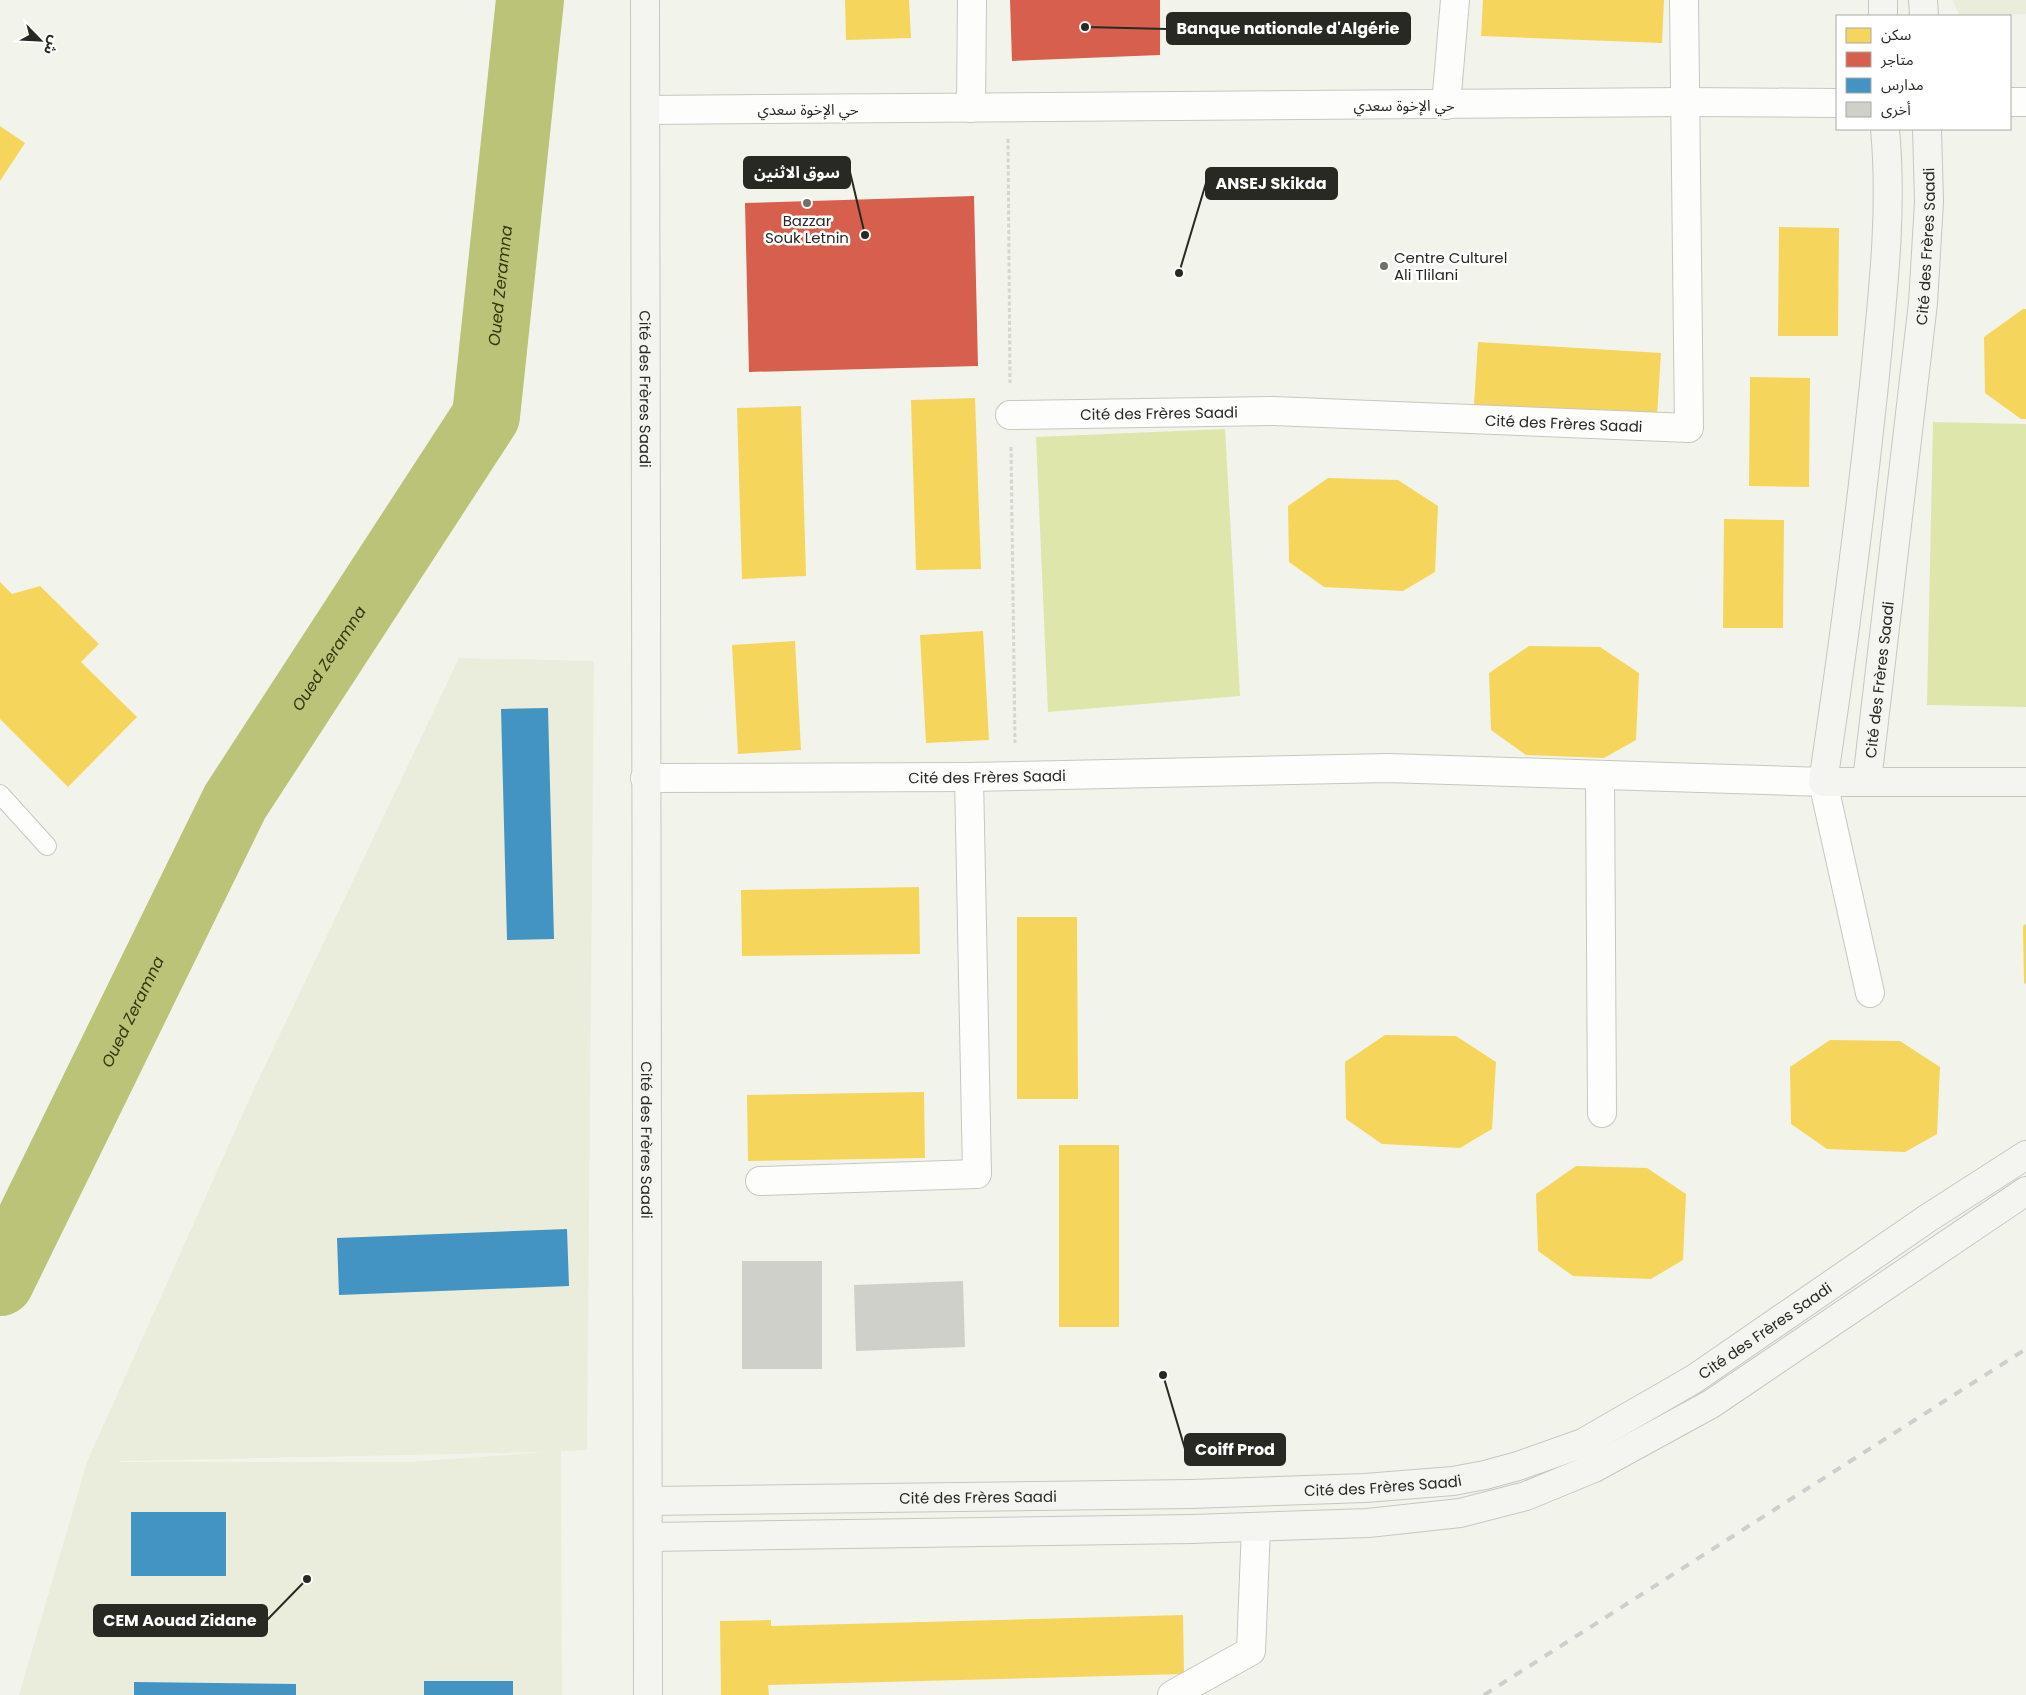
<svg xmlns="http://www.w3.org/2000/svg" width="2026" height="1695" viewBox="0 0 2026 1695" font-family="Poppins,'Noto Sans Arabic',sans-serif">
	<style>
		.built { fill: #eaeddb; fill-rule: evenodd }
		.green { fill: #dee6ac }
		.homes { fill: #f6d55c }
		.shops { fill: #d6604d }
		.schools { fill: #4393c3 }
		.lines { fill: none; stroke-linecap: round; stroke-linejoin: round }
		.river { stroke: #bbc378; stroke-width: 68 }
		.building { fill: #cfd0c9 }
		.service-casing { stroke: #c6c7c0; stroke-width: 20 }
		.minor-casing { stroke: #c6c7c0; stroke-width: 30 }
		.secondary-casing { stroke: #c6c7c0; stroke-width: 30 }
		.path { stroke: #d5d5d2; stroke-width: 3; stroke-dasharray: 4 2.5; stroke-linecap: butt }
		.service { stroke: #fdfdfc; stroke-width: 18 }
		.minor { stroke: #fdfdfc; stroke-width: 28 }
		.secondary { stroke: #f4f4f1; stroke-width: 28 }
		.rail { stroke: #cecfcc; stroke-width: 4; stroke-dasharray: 9 9; stroke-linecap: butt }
		.poi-dot { fill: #6f7068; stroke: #fff; stroke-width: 2 }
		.labels { text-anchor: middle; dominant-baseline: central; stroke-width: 5; stroke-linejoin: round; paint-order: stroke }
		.street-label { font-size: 15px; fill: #282922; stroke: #fff }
		.poi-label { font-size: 15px; fill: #282922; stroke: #fff }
		.water-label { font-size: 16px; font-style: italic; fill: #33370b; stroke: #fff }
		.leader { fill: none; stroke: #282922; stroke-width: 2 }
		.callout-dot { fill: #282922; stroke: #fff; stroke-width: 2 }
		.callout { fill: #282922; stroke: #282922; stroke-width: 2 }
		.callout-label { font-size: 16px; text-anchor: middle; font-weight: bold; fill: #fff }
	</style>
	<rect width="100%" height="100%" fill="#f2f4eb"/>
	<!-- built -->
	<path class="built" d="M 1952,0 L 2026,0 L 2026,14 L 1960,16 Z
		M 459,658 L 594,661 L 587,1450 L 561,1451 L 562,1695 L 19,1695 L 87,1462 L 252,1093 ZM 546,1452 L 410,1462 L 120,1462 L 120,1461 Z"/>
	<!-- green -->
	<path class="green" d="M 1933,422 L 2026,424 L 2026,707 L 1927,705 Z
		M 1225,429 L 1240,696 L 1048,712 L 1036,437 Z"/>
	<!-- homes -->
	<path class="homes" d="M 845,0 L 909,0 L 911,38 L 846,40 Z
		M 1483,0 L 1664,0 L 1662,43 L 1481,36 Z
		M 0,126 L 25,143 L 0,181 Z
		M 1779,227 L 1839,228 L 1838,336 L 1778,336 Z
		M 2023,309 L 2026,309 L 2026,419 L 2021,419 L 1985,393 L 1984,337 Z
		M 1478,342 L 1661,353 L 1657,416 L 1474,405 Z
		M 1750,377 L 1810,378 L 1809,487 L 1749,486 Z
		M 975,398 L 981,569 L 916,570 L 911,400 Z
		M 801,406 L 806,576 L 742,579 L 737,408 Z
		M 1328,478 L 1398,480 L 1438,506 L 1435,572 L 1403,591 L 1324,587 L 1289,562 L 1288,506 Z
		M 1724,519 L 1784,520 L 1783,628 L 1723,628 Z
		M 0,582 L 12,594 L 40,586 L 99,644 L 81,662 L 137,717 L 68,787 L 0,719 Z
		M 983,631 L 989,740 L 926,743 L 920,635 Z
		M 795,641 L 801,750 L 738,754 L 732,645 Z
		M 1529,646 L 1600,647 L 1639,673 L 1636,740 L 1604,758 L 1526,755 L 1491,730 L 1489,673 Z
		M 919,887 L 920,954 L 742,956 L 741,890 Z
		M 1017,917 L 1077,917 L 1078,1099 L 1017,1099 Z
		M 2026,924 L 2026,984 L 2024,983 L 2023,926 Z
		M 1385,1035 L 1456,1036 L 1496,1062 L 1492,1129 L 1460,1148 L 1382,1144 L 1346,1119 L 1345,1062 Z
		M 1830,1040 L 1900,1041 L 1940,1067 L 1937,1134 L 1905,1152 L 1827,1149 L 1791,1124 L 1790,1067 Z
		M 924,1092 L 925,1158 L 748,1161 L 747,1095 Z
		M 1059,1145 L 1119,1145 L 1119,1327 L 1059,1327 Z
		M 1576,1166 L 1647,1168 L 1686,1194 L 1683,1260 L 1651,1279 L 1573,1276 L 1538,1251 L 1536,1194 Z
		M 1183,1615 L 1184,1674 L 768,1685 L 769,1695 L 721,1695 L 720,1621 L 771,1620 L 771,1626 Z"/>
	<!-- shops -->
	<path class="shops" d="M 1010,0 L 1160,0 L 1160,55 L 1012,61 Z
		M 974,196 L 978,366 L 749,372 L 745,203 Z"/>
	<!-- schools -->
	<path class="schools" d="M 548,708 L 554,939 L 507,940 L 501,709 Z
		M 567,1229 L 569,1286 L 339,1295 L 337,1238 Z
		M 131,1512 L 226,1512 L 226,1576 L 131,1576 Z
		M 424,1681 L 513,1681 L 513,1695 L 424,1695 Z
		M 134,1682 L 296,1684 L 296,1695 L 134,1695 Z"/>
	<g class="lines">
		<!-- river -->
		<path class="river" id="s1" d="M 0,1282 L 235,802 L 486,416 L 530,0"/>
	</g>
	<!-- building -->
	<path class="building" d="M 742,1261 L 822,1261 L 822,1369 L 742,1369 Z
		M 963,1281 L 965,1347 L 856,1351 L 854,1285 Z"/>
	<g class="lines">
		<!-- service casing -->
		<g class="service-casing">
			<path id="service" d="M 0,794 L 47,846"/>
		</g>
		<!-- minor casing -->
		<g class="minor-casing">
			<g id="minor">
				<path d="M 2010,102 L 2026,102"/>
				<path d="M 1446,105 L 1455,0"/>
				<path d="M 971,108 L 972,0"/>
				<path d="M 646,110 L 1685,102 L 1837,103"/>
				<path id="s2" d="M 1010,415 L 1273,411 L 1689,428 L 1684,0"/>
				<path d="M 1600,775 L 1602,1113"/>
				<path id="s3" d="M 645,778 L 969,777 L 1388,768 L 1823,782 L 1870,993"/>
				<path d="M 760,1181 L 977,1174 L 969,777"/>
				<path d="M 1172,1695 L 1251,1651 L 1256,1527"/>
			</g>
		</g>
		<!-- secondary casing -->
		<g class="secondary-casing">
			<g id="secondary">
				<path id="s4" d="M 645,0 L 648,1695"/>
				<path d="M 1923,0 L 1924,16"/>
				<path d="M 1883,16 L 1883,0"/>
				<path d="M 1885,129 C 1893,214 1882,300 1874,385 C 1860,518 1843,650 1823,782 L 2026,782"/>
				<path id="s5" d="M 1867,781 L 1923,303 L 1929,202 L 1927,129"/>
				<path id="s6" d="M 649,1501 L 1191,1494 L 1365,1488 L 1453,1481 L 1485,1475 L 1518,1466 L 1583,1443 L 1694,1379 L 1928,1218 L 2026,1155"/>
				<path d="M 649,1537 L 1192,1529 L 1368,1523 L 1460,1513 L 1526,1496 L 1594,1468 L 1711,1404 L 2026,1191"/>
			</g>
		</g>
		<!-- path -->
		<path class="path" d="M 1008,139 L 1010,383
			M 1011,447 L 1015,743"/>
		<!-- service -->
		<use href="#service" class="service"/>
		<!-- minor -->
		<use href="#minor" class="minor"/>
		<!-- secondary -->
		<use href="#secondary" class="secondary"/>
		<!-- rail -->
		<path class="rail" d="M 1484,1695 L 2026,1349"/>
	</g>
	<!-- markers -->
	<g class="poi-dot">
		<circle cx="807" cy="203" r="5"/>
		<circle cx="1384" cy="266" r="5"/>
	</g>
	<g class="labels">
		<!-- street labels -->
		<g class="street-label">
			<text x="1404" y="105">حي الإخوة سعدي</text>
			<text x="808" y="109">حي الإخوة سعدي</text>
			<text stroke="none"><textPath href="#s5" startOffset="538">Cité des Frères Saadi</textPath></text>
			<text stroke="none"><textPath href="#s4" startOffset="389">Cité des Frères Saadi</textPath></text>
			<text stroke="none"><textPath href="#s2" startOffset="149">Cité des Frères Saadi</textPath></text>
			<text stroke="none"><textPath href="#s2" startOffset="554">Cité des Frères Saadi</textPath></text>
			<text stroke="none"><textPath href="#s5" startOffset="102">Cité des Frères Saadi</textPath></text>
			<text stroke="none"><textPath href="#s3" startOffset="342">Cité des Frères Saadi</textPath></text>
			<text stroke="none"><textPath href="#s4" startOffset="1140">Cité des Frères Saadi</textPath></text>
			<text stroke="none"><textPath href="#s6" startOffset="1154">Cité des Frères Saadi</textPath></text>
			<text stroke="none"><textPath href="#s6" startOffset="734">Cité des Frères Saadi</textPath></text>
			<text stroke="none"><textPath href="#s6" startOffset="329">Cité des Frères Saadi</textPath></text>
		</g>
		<!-- poi labels -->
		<g class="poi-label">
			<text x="807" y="220">Bazzar<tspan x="807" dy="17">Souk Letnin</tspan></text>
			<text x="1394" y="257" text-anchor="start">Centre Culturel<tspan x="1394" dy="17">Ali Tlilani</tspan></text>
		</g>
		<!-- water labels -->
		<g class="water-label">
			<text stroke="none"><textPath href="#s1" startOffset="1126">Oued Zeramna</textPath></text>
			<text stroke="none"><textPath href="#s1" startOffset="706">Oued Zeramna</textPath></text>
			<text stroke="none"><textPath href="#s1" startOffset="301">Oued Zeramna</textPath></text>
		</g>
	</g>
	<!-- callouts -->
	<path class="leader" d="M1085 27L1167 29M865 235L850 172M1179 273L1206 183M1163 1375L1185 1449M307 1579L267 1620"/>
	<g class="callout-dot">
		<circle cx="1085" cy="27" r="5"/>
		<circle cx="865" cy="235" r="5"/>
		<circle cx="1179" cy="273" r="5"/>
		<circle cx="1163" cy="1375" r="5"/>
		<circle cx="307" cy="1579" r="5"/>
	</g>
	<g class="callout">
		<rect x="1167" y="13" width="243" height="31" rx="5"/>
		<rect x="744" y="157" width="106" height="31" rx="5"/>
		<rect x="1206" y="168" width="131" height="31" rx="5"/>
		<rect x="1185" y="1434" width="100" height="31" rx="5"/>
		<rect x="94" y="1605" width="173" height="31" rx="5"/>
	</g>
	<g class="callout-label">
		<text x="1288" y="34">Banque nationale d'Algérie</text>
		<text x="797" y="178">سوق الاثنين</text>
		<text x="1271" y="189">ANSEJ Skikda</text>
		<text x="1235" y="1455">Coiff Prod</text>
		<text x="180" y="1626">CEM Aouad Zidane</text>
	</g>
	<!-- legend -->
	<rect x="1836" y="15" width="175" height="115" fill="#ffffff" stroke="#a9a9a7"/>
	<rect x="1846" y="28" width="25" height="15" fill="#f6d55c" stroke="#a9a9a7"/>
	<text x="1881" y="40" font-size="15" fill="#282922">سكن</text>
	<rect x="1846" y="52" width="25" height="15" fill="#d6604d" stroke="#a9a9a7"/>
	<text x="1881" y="65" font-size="15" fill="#282922">متاجر</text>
	<rect x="1846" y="78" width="25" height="15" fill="#4393c3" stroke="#a9a9a7"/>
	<text x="1881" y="90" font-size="15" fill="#282922">مدارس</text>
	<rect x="1846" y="102" width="25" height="15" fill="#cfd0c9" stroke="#a9a9a7"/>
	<text x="1881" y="115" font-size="15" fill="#282922">أخرى</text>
	<!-- north arrow -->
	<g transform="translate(40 40) rotate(114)" stroke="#ffffff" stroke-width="4" paint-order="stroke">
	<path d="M0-4L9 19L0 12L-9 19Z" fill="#282922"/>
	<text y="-8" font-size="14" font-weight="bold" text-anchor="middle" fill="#282922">ش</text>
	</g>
</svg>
